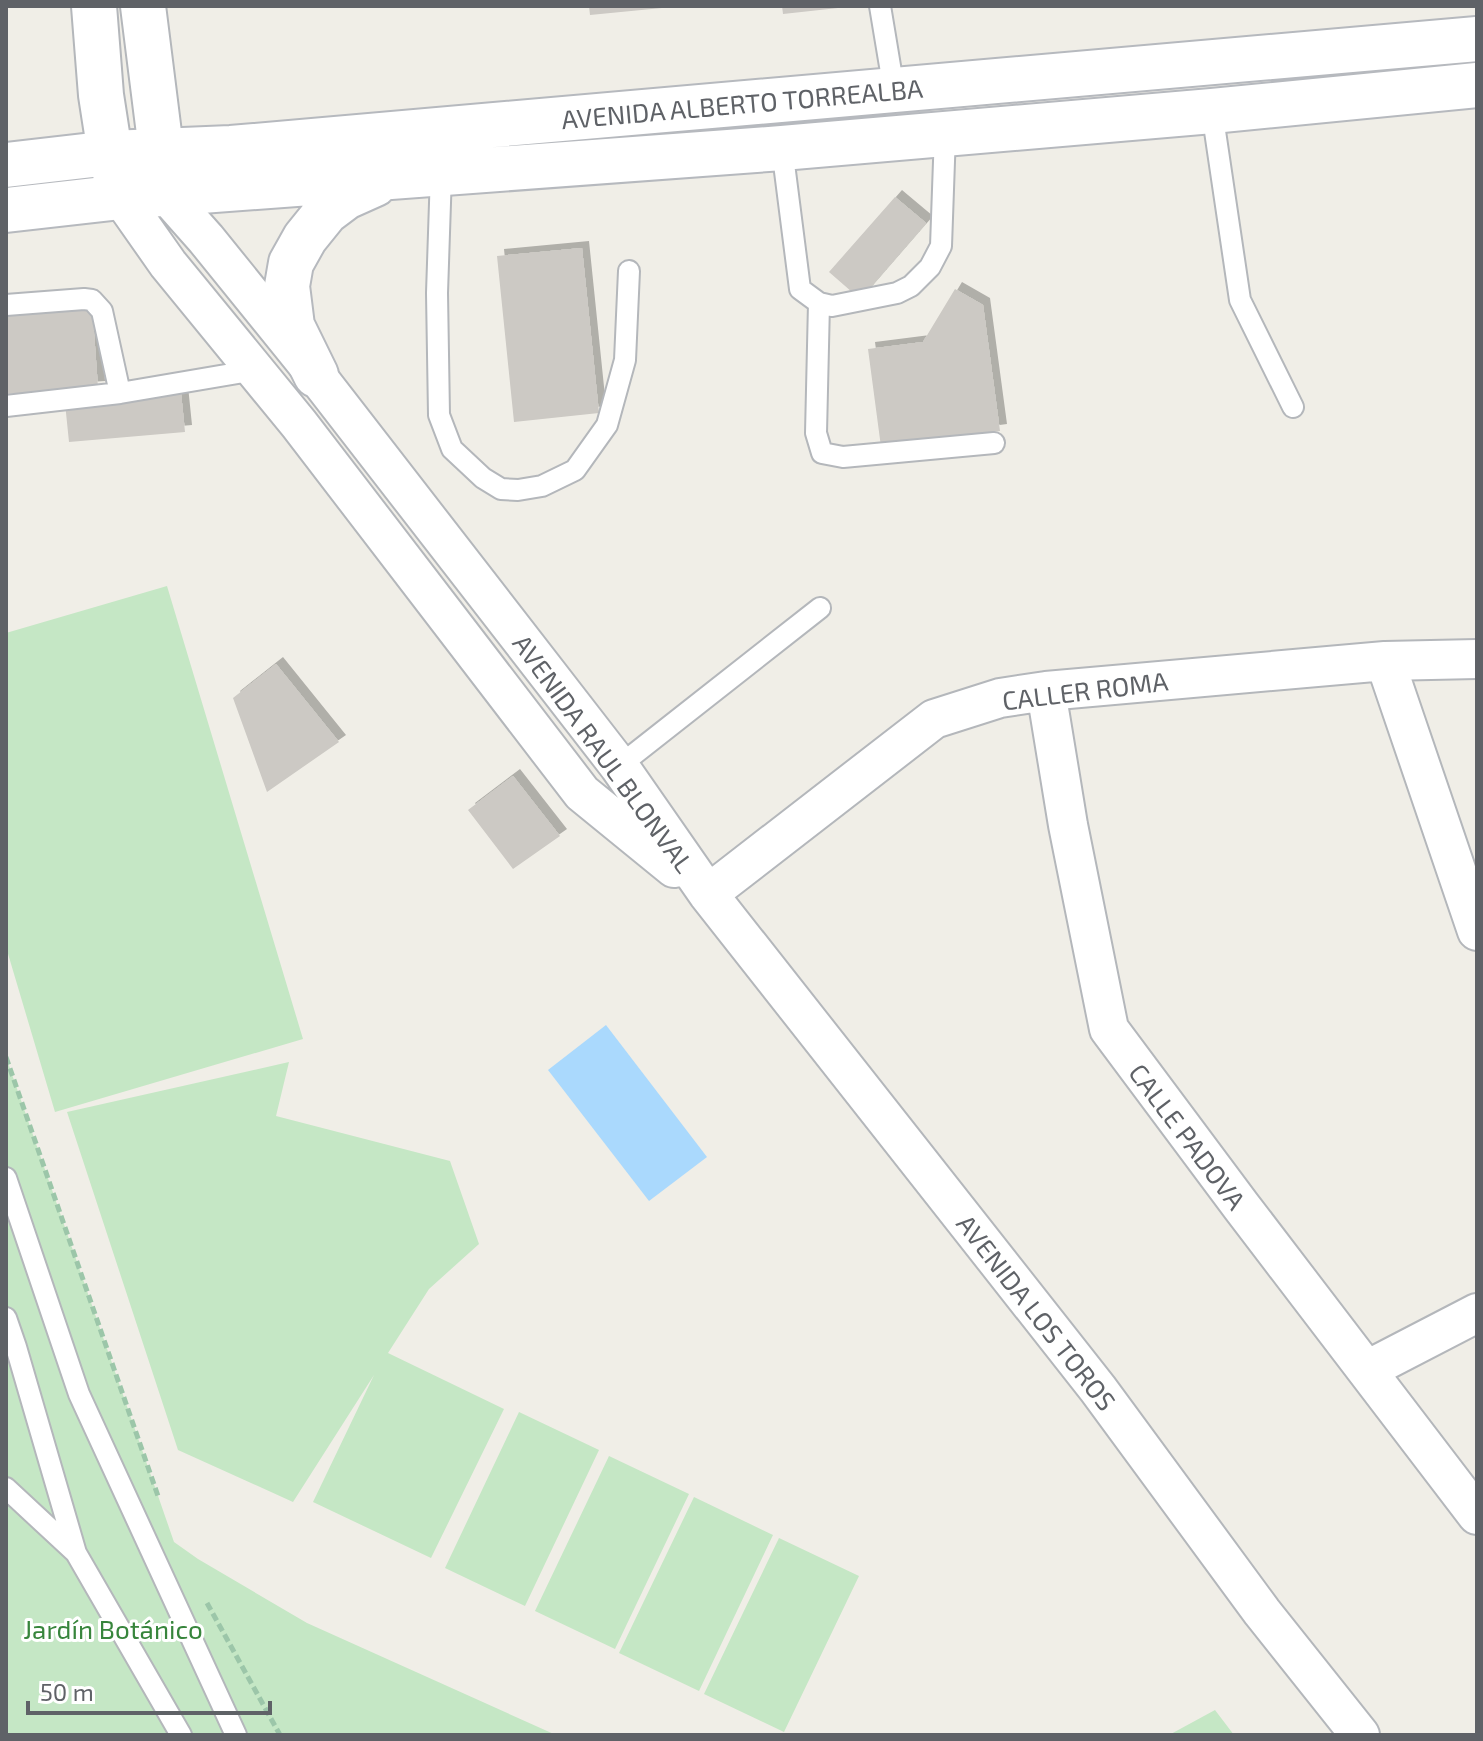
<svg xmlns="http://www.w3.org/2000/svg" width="1483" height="1741" viewBox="0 0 1483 1741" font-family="'Exo 2',sans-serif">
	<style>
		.green { fill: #c5e7c5 }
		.water { fill: #aad9fd }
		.building { fill: #ccc9c4; filter: url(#shadow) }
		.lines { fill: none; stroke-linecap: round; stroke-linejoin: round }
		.service-casing { stroke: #b4b7bb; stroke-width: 24 }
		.minor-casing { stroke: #b4b7bb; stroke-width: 42 }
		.tertiary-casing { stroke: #b4b7bb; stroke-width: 48 }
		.secondary-casing { stroke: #b6b9be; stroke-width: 48 }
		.path { stroke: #9cc6a9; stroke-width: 5; stroke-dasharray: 8 4; stroke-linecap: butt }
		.service { stroke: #fff; stroke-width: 20 }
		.minor { stroke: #fff; stroke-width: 38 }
		.tertiary { stroke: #fff; stroke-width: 44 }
		.secondary { stroke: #fff; stroke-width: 44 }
		.labels { text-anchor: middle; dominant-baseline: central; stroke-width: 6; stroke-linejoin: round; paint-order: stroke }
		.street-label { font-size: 26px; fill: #5f6267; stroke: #fff }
		.park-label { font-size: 26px; fill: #37853c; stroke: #fff }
	</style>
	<defs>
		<filter id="shadow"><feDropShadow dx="7" dy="-7" stdDeviation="0" flood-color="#0004"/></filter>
	</defs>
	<rect width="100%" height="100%" fill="#f0eee7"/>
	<!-- green -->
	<path class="green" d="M 167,586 L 303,1039 L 55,1112 L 6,947 L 6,633 Z
		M 6,1057 L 174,1542 L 198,1559 L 307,1623 L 556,1735 L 6,1735 Z
		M 289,1062 L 276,1116 L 450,1161 L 479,1244 L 429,1289 L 388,1353 L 504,1409 L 431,1558 L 313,1502 L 374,1375 L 293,1502 L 178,1450 L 67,1112 Z
		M 519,1412 L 599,1450 L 525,1606 L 445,1568 Z
		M 609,1456 L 689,1494 L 615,1649 L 535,1611 Z
		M 694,1497 L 773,1535 L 699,1691 L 619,1653 Z
		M 779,1538 L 859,1576 L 784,1732 L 704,1694 Z
		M 1215,1710 L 1234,1735 L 1169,1735 Z"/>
	<!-- water -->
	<path class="water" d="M 606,1025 L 707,1157 L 649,1201 L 548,1070 Z"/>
	<!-- building -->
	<path class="building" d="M 589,6 L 662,6 L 662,8 L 590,15 Z
		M 782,6 L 838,6 L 838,8 L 783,14 Z
		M 895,197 L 926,223 L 860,299 L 829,272 Z
		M 582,248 L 599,413 L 514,422 L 497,256 Z
		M 955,289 L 983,305 L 1000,431 L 881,447 L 868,349 L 923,342 Z
		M 92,304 L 98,388 L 6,394 L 6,310 Z
		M 181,393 L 185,432 L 69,442 L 65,403 Z
		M 276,664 L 339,742 L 267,792 L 233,698 Z
		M 513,776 L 560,836 L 513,869 L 468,810 Z"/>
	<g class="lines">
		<!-- service casing -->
		<g class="service-casing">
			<path id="service" d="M 880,6 L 894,90
				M 1212,111 L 1240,300 L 1293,407
				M 782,148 L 800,289 L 819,303 L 832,306 L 897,293 L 911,286 L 930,267 L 941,246 L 945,133
				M 441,173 L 437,293 L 439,415 L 452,449 L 483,478 L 501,489 L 518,490 L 542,486 L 575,470 L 607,425 L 625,360 L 629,271
				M 819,303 L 816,433 L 822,453 L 843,457 L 994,443
				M 6,305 L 84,299 L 92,300 L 102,311 L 120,393
				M 6,406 L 120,393 L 255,370
				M 619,766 L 820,608
				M 6,1178 L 79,1394 L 236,1735
				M 6,1318 L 16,1347 L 76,1553 L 181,1735
				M 6,1488 L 76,1553"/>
		</g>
		<!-- minor casing -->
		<g class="minor-casing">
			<path id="minor" d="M 167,195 L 206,239 L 316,375 L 619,766 L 708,894 L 1098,1389 L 1262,1612 L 1360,1735
				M 121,197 L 168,264 L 299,424 L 582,793 L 674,868
				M 1385,661 L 1477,931
				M 1046,691 L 1068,825 L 1109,1029 L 1241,1206 L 1477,1515
				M 708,894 L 934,719 L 1000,698 L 1046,691 L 1385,661 L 1477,659
				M 1367,1370 L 1477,1313"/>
		</g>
		<!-- tertiary casing -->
		<g class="tertiary-casing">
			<path id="tertiary" d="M 94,6 L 101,95 L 110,153 L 119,189
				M 143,6 L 166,189"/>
		</g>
		<!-- secondary casing -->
		<g class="secondary-casing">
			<path id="secondary" d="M 6,165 L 110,153 L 231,148 L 1477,39
				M 6,210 L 121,197 L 782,148 L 1212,111 L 1477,85
				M 316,375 L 292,326 L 287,286 L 291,263 L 305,238 L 326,212 L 346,197 L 375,184"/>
		</g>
		<!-- path -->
		<path class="path" d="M 6,1057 L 158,1496
			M 207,1603 L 280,1735"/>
		<!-- service -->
		<use href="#service" class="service"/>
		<!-- minor -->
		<use href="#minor" class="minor"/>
		<!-- tertiary -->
		<use href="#tertiary" class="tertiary"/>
		<!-- secondary -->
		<use href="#secondary" class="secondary"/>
	</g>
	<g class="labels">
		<!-- street labels -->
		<g class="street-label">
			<text transform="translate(742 103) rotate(-5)">AVENIDA ALBERTO TORREALBA</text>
			<text transform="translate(1085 690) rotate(-7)">CALLER ROMA</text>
			<text transform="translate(604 753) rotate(54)">AVENIDA RAUL BLONVAL</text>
			<text transform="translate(1188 1136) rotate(53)">CALLE PADOVA</text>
			<text transform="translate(1037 1312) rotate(52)">AVENIDA LOS TOROS</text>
		</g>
		<!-- park labels -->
		<g class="park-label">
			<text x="113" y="1628">Jardín Botánico</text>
		</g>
	</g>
	<!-- border -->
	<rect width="1483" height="1741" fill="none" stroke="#5f6267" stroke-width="16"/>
	<!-- scale -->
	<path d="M28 1701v12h242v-12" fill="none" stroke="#5f6267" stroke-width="4"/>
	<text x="40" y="1701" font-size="24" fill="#5f6267" stroke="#ffffff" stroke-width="6" paint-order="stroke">50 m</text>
</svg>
